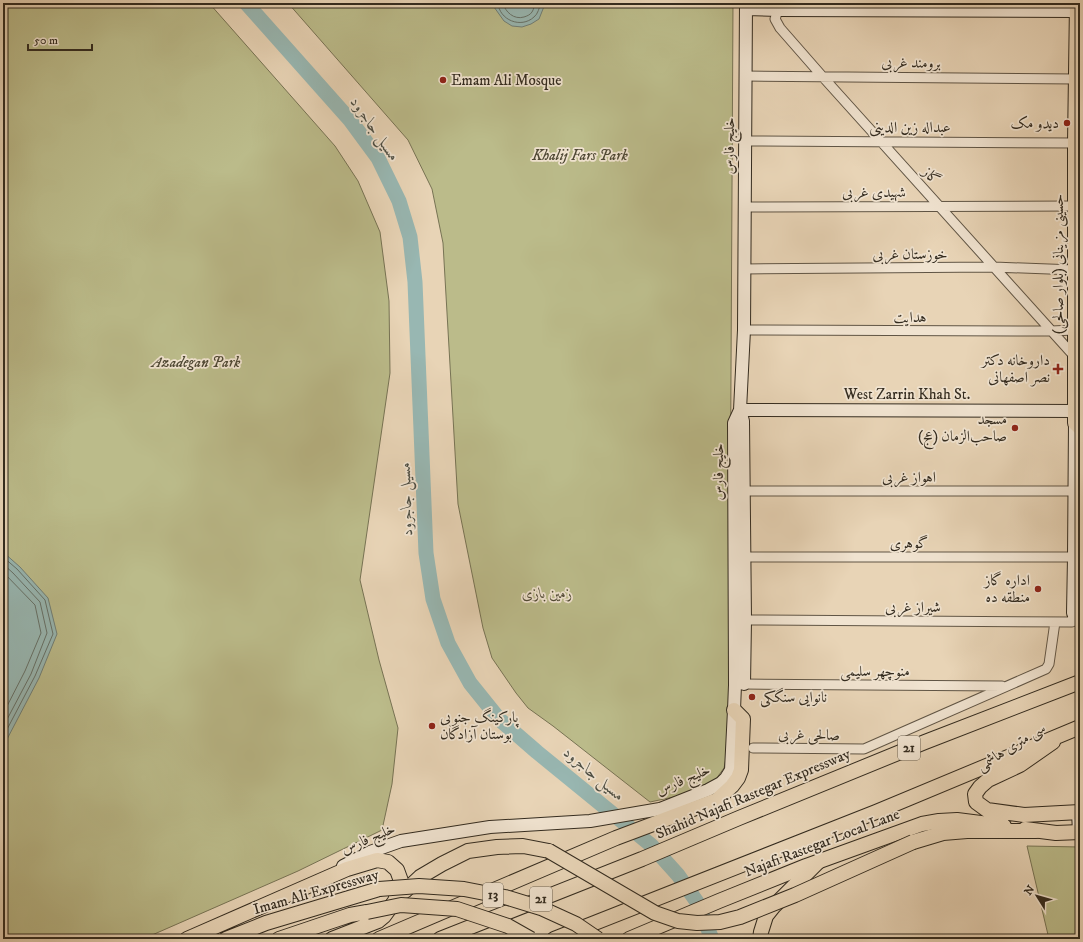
<svg xmlns="http://www.w3.org/2000/svg" width="1083" height="942" viewBox="0 0 1083 942" font-family="'IM FELL DW Pica',Amiri,serif">
	<style>
		.green { fill: #bbbb8a; stroke: #777354 }
		.water { fill: #98b7b2; stroke: #707f77 }
		.lines { fill: none; stroke-linecap: round; stroke-linejoin: round }
		.shore { stroke: #667168; stroke-width: 1 }
		.river { stroke: #98b7b2; stroke-width: 15 }
		.minor-casing { stroke: #605545; stroke-width: 11 }
		.secondary-casing { stroke: #332b1f; stroke-width: 14 }
		.primary-casing { stroke: #332b1f; stroke-width: 16 }
		.trunk-casing { stroke: #332b1f; stroke-width: 16 }
		.minor { stroke: #f0e3d0; stroke-width: 9 }
		.secondary { stroke: #f0e3d0; stroke-width: 12 }
		.primary { stroke: #e8d4b6; stroke-width: 14 }
		.trunk { stroke: #e8d4b6; stroke-width: 14 }
		.trunk-bridge-casing { stroke: #332b1f; stroke-width: 16; stroke-linecap: butt }
		.trunk-bridge { stroke: #e8d4b6; stroke-width: 14 }
		.poi-dot { fill: #8f2418; stroke: #f0e3d0; stroke-width: 1.5 }
		.labels { text-anchor: middle; dominant-baseline: central; stroke-width: 3.5; stroke-linejoin: round; paint-order: stroke }
		.shield { fill: #f0e3d0; stroke: #6c6254; stroke-width: 1 }
		.shield-label { font-size: 14px; font-weight: bold; fill: #332b1f }
		.street-label { font-size: 15px; fill: #332b1f; stroke: #f0e3d0 }
		.poi-label { font-size: 15px; fill: #332b1f; stroke: #f0e3d0; text-anchor: end }
		.park-label { font-size: 15px; font-style: italic; fill: #4e4834; stroke: #f0e3d0 }
		.water-label { font-size: 16px; font-style: italic; fill: #4c4e44; stroke: #f0e3d0 }
	</style>
	<rect width="100%" height="100%" fill="#e8d4b6"/>
	<filter id="stains"><feTurbulence type="fractalNoise" baseFrequency=".005" numOctaves="4"/><feColorMatrix values="0 0 0 0 .2 0 0 0 0 .09 0 0 0 0 .02 0 0 0 .5 -.17"/></filter>
	<radialGradient id="worn" r=".72"><stop offset=".6" stop-color="#630" stop-opacity="0"/><stop offset="1" stop-color="#630" stop-opacity=".3"/></radialGradient>
	<!-- green -->
	<path class="green" d="M 3,3 L 209,3 L 335,146 L 358,181 L 380,232 L 389,301 L 390,373 L 360,580 L 379,660 L 398,728 L 392,784 L 382,830 L 298,871 L 143,939 L 3,939 Z
		M 288,3 L 733,3 L 729,744 L 724,768 L 716,779 L 688,794 L 650,802 L 553,726 L 528,708 L 516,693 L 492,658 L 483,628 L 458,504 L 443,243 L 432,189 L 408,140 Z
		M 1027,846 L 1080,847 L 1080,939 L 1049,939 Z"/>
	<!-- water -->
	<path class="water" d="M 494,3 L 544,3 L 545,4 L 539,19 L 531,24 L 522,27 L 512,26 L 504,21 L 494,7 Z
		M 3,552 L 20,567 L 48,598 L 57,634 L 39,678 L 5,743 L 3,744 Z"/>
	<g class="lines">
		<!-- shore -->
		<path class="shore" d="M 498,3 C 499,20 521,29 534,17 C 538,14 539,8 541,3
			M 503,3 C 505,12 514,20 524,17 C 527,16 530,15 532,12 C 534,9 534,6 535,3
			M 3,557 L 17,569 L 45,600 L 53,634 L 35,676 L 3,737
			M 3,564 L 13,573 L 40,602 L 47,633 L 31,674 L 3,727
			M 3,572 L 35,605 L 41,633 L 25,671 L 3,714"/>
		<!-- river -->
		<path class="river" d="M 246,3 L 350,120 L 378,158 L 399,201 L 410,237 L 415,282 L 426,553 L 433,599 L 448,643 L 470,683 L 499,719 L 537,752 L 651,845 L 678,875 L 697,902 L 712,939"/>
		<!-- minor casing -->
		<g class="minor-casing">
			<path id="minor" d="M 778,10 L 775,19 L 780,28 L 822,76 L 1075,357
				M 745,76 L 1076,79
				M 745,141 L 1075,143
				M 745,207 L 1075,206
				M 744,269 L 994,267 L 1075,270
				M 744,330 L 1051,331 L 1075,330
				M 744,491 L 1075,491
				M 744,557 L 1074,557
				M 745,620 L 1072,622 L 1073,613
				M 744,684 L 1002,686
				M 753,748 L 864,749 L 1046,669 L 1049,664 L 1055,622"/>
		</g>
		<!-- secondary casing -->
		<g class="secondary-casing">
			<path id="secondary" d="M 746,9 L 778,10 L 1077,11
				M 740,410 L 1075,411
				M 1075,423 L 1074,557 L 1073,613 L 1080,613
				M 744,684 L 745,620 L 743,421 L 740,410 L 744,330 L 746,3
				M 1078,812 L 1079,832
				M 343,866 L 370,852 L 401,841 L 490,827 L 590,821 L 660,809 L 708,790 L 721,783 L 726,778 L 731,770 L 734,710 L 735,685 L 734,423 L 740,410"/>
		</g>
		<!-- primary casing -->
		<g class="primary-casing">
			<path id="primary" d="M 1077,3 L 1075,143 L 1075,423 L 1080,428
				M 1053,742 L 1020,765 L 988,780 L 980,787 L 975,794 L 976,802 L 987,810 L 1024,815 L 1080,812
				M 1025,829 L 1056,833 L 1080,832
				M 379,939 L 616,838 L 717,800 L 732,786 L 738,778 L 741,770 L 743,719 L 734,710
				M 629,939 L 719,901 L 806,866 L 922,824 L 939,821 L 957,820 L 1004,826"/>
		</g>
		<!-- trunk casing -->
		<g class="trunk-casing">
			<path id="trunk" d="M 913,842 L 943,833 L 967,831 L 1036,831
				M 405,891 L 420,877 L 442,864 L 468,851 L 497,847 L 523,846 L 549,851
				M 187,939 L 347,869 L 377,860 L 388,862 L 397,870 L 401,881 L 395,901 L 384,916 L 378,921 L 332,939
				M 226,939 L 266,923 L 379,889
				M 279,939 L 350,915 L 367,912
				M 440,939 L 642,859 L 739,818 L 925,742 L 1080,682
				M 554,939 L 876,812 L 1080,727
				M 760,939 L 761,932 L 766,916 L 774,906 L 819,861"/>
		</g>
		<!-- minor -->
		<use href="#minor" class="minor"/>
		<!-- secondary -->
		<use href="#secondary" class="secondary"/>
		<!-- primary -->
		<use href="#primary" class="primary"/>
		<!-- trunk -->
		<use href="#trunk" class="trunk"/>
		<!-- trunk-bridge casing -->
		<g class="trunk-bridge-casing">
			<path id="trunk-bridge" d="M 549,851 L 655,913 L 678,921 L 697,923 L 720,922 L 740,917 L 795,895 L 913,842
				M 379,889 L 419,886 L 464,889 L 505,897 L 541,908 L 576,924 L 598,939
				M 367,912 L 401,905 L 457,909 L 508,926 L 531,939"/>
		</g>
		<!-- trunk-bridge -->
		<use href="#trunk-bridge" class="trunk-bridge"/>
	</g>
	<!-- markers -->
	<g class="poi-dot">
		<circle cx="443" cy="80" r="4"/>
		<circle cx="1067" cy="123" r="4"/>
		<path d="M1056 363h4v4h4v4h-4v4h-4v-4h-4v-4h4z"/>
		<circle cx="1015" cy="428" r="4"/>
		<circle cx="1038" cy="589" r="4"/>
		<circle cx="752" cy="697" r="4"/>
		<circle cx="432" cy="726" r="4"/>
	</g>
	<g class="labels">
		<!-- shield labels -->
		<g class="shield">
			<rect x="898" y="736" width="22" height="24" rx="3"/>
			<rect x="483" y="883" width="20" height="24" rx="3"/>
			<rect x="530" y="887" width="22" height="24" rx="3"/>
		</g>
		<g class="shield-label">
			<text x="909" y="748">21</text>
			<text x="493" y="895">13</text>
			<text x="541" y="899">21</text>
		</g>
		<!-- street labels -->
		<g class="street-label">
			<text transform="translate(911 63) rotate(1)">برومند غربی</text>
			<text x="910" y="127">عبداله زین الدینی</text>
			<text transform="translate(729 146) rotate(-90)">خلیج فارس</text>
			<text transform="translate(931 176) rotate(48)">گاز</text>
			<text x="874" y="192">شهیدی غربی</text>
			<text x="910" y="254">خوزستان غربی</text>
			<text transform="translate(1058 264) rotate(-90)">حسینی مزینانی (بلوار صالحی)</text>
			<text x="910" y="317">هدایت</text>
			<text x="907" y="394">West Zarrin Khah St.</text>
			<text transform="translate(718 472) rotate(-90)">خلیج فارس</text>
			<text x="909" y="477">اهواز غربی</text>
			<text x="909" y="543">گوهری</text>
			<text x="913" y="607">شیراز غربی</text>
			<text x="875" y="671">منوچهر سلیمی</text>
			<text transform="translate(809 735) rotate(1)">صالحی غربی</text>
			<text transform="translate(1011 747) rotate(-32)">سی متری هاشمی</text>
			<text transform="translate(683 780) rotate(-23)">خلیج فارس</text>
			<text transform="translate(753 794) rotate(-23)">Shahid Najafi Rastegar Expressway</text>
			<text transform="translate(368 839) rotate(-23)">خلیج فارس</text>
			<text transform="translate(822 843) rotate(-21)">Najafi Rastegar Local Lane</text>
			<text transform="translate(316 892) rotate(-16)">Imam Ali Expressway</text>
		</g>
		<!-- poi labels -->
		<g class="poi-label">
			<text x="451" y="80" text-anchor="start">Emam Ali Mosque</text>
			<text x="1059" y="123">دیدو مک</text>
			<text x="1050" y="360">داروخانه دکتر<tspan x="1050" dy="17">نصر اصفهانی</tspan></text>
			<text x="1007" y="419">مسجد<tspan x="1007" dy="17">صاحب‌الزمان (عج)</tspan></text>
			<text x="1030" y="580">اداره گاز<tspan x="1030" dy="17">منطقه ده</tspan></text>
			<text x="760" y="697" text-anchor="start">نانوایی سنگکی</text>
			<text x="440" y="717" text-anchor="start">پارکینگ جنوبی<tspan x="440" dy="17">بوستان آزادگان</tspan></text>
		</g>
		<!-- park labels -->
		<g class="park-label">
			<text x="580" y="155">Khalij Fars Park</text>
			<text x="196" y="362">Azadegan Park</text>
			<text x="547" y="593">زمین بازی</text>
		</g>
		<!-- water labels -->
		<g class="water-label">
			<text transform="translate(375 129) rotate(55)">مسیل جاجرود</text>
			<text transform="translate(406 499) rotate(-92)">مسیل جاجرود</text>
			<text transform="translate(594 774) rotate(40)">مسیل جاجرود</text>
		</g>
	</g>
	<!-- margin -->
	<rect width="1083" height="942" fill="none" stroke="#e8d4b6" stroke-width="16"/>
	<rect x="4" y="4" width="1075" height="934" fill="none" stroke="#332b1f" stroke-width="2"/>
	<rect x="8" y="8" width="1067" height="926" fill="none" stroke="#332b1f"/>
	<!-- north arrow -->
	<g transform="translate(1037 896) rotate(307)" stroke="#f0e3d0" stroke-width="3" paint-order="stroke">
	<path d="M0-3L7 15L0 10L-7 15Z" fill="#332b1f"/>
	<text y="-6" font-size="11" font-weight="bold" text-anchor="middle" fill="#332b1f">N</text>
	</g>
	<!-- scale -->
	<path d="M28 44v6h64v-6" fill="none" stroke="#332b1f" stroke-width="2"/>
	<text x="34" y="44" font-size="12" fill="#332b1f" stroke="#f0e3d0" stroke-width="3" paint-order="stroke">50 m</text>
	<rect width="100%" height="100%" filter="url(#stains)"/>
	<rect width="100%" height="100%" fill="url(#worn)"/>
</svg>
